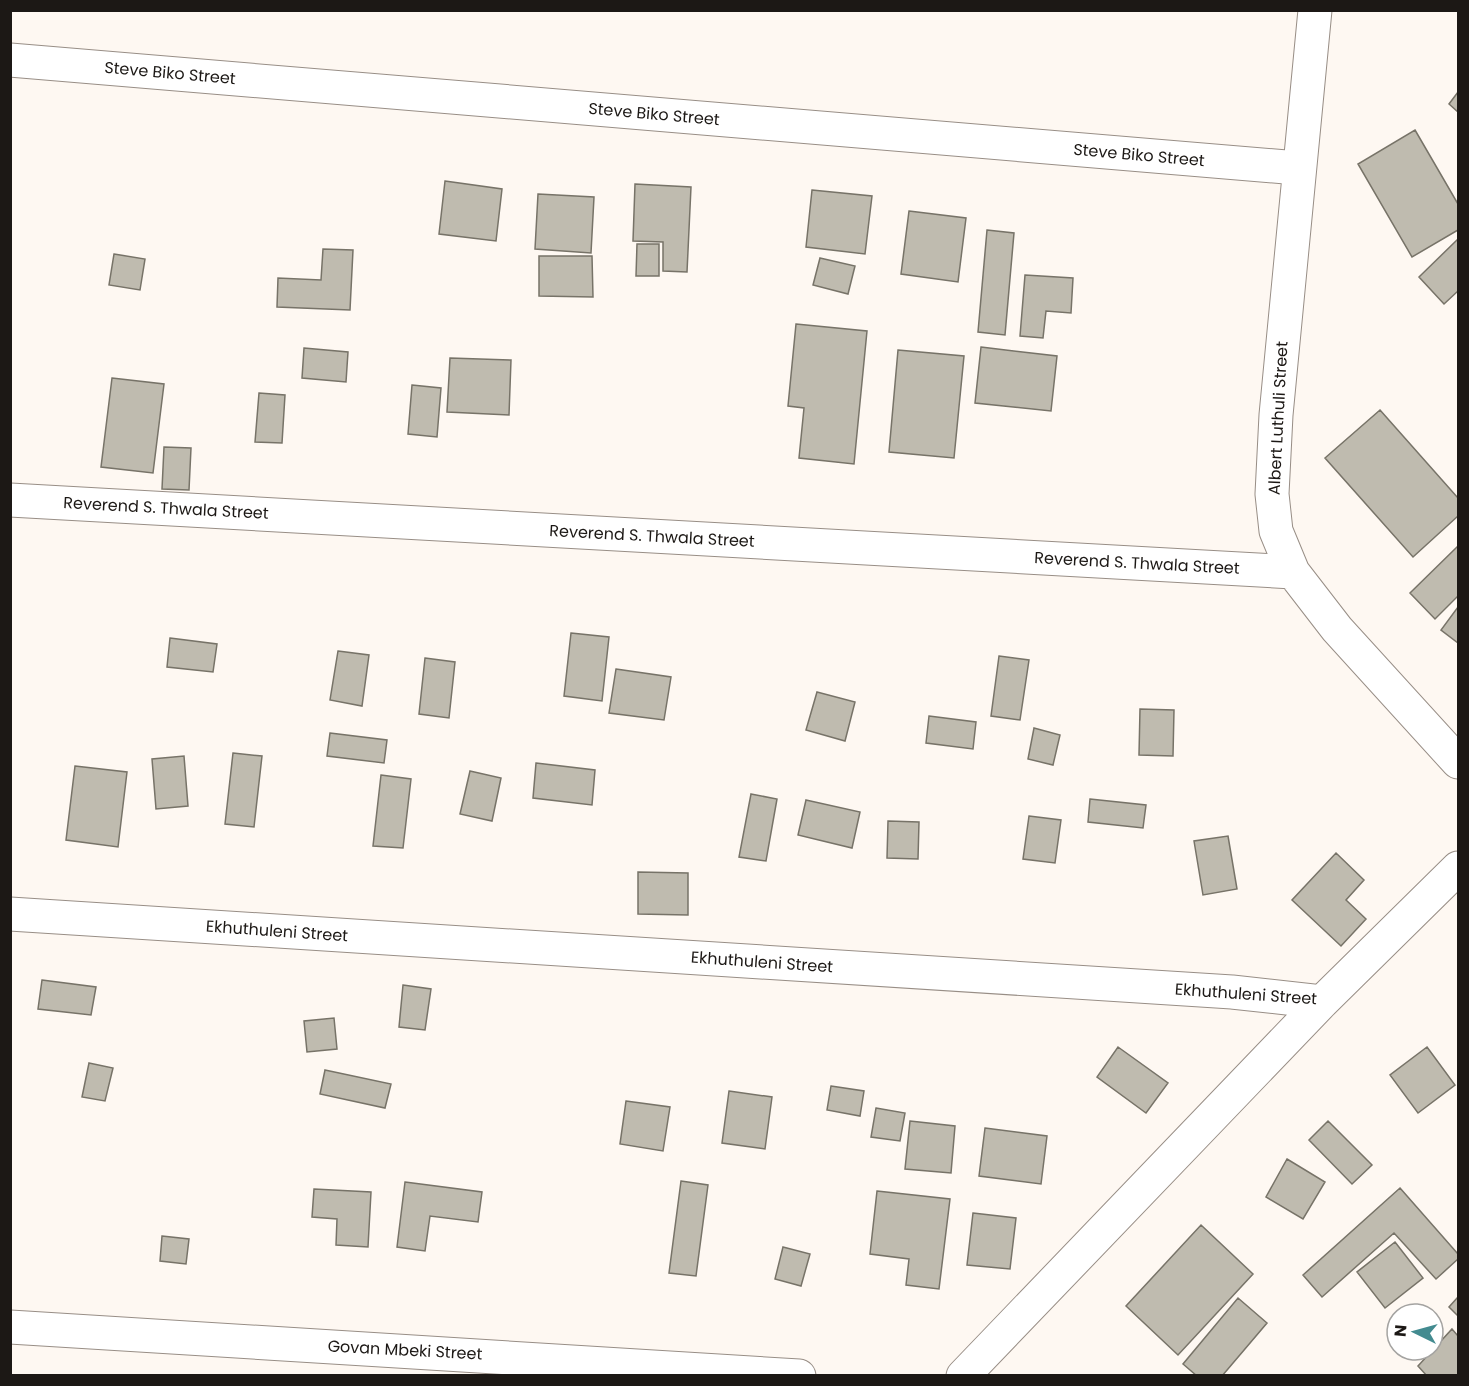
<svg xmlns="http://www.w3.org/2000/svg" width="1469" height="1386" viewBox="0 0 1469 1386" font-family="Poppins,sans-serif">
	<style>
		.building { fill: #bfbbaf; stroke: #777368; stroke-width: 1.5 }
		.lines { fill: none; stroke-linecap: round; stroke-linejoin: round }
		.minor-casing { stroke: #988e86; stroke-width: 35 }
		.minor { stroke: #fff; stroke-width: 33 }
		.labels { text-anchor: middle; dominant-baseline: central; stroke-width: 5; stroke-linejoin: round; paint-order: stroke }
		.street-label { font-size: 16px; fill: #1c1815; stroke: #fff }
	</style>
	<rect width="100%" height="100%" fill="#fef8f2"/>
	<!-- building -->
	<path class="building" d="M 1458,92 L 1458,112 L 1449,104 Z
		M 1415,130 L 1458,204 L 1458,230 L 1412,257 L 1358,164 Z
		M 445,181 L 502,189 L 496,241 L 439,234 Z
		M 635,184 L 691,187 L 687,272 L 663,271 L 663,242 L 633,241 Z
		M 812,190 L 872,196 L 865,254 L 806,247 Z
		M 538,194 L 594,197 L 591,253 L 535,249 Z
		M 909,211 L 966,218 L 958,282 L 901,274 Z
		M 987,230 L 1014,233 L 1005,335 L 978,332 Z
		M 1458,239 L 1458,291 L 1444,304 L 1419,277 Z
		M 637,244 L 659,244 L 659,276 L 636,276 Z
		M 323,249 L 353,250 L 350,310 L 277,307 L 278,278 L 321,280 Z
		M 114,254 L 145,259 L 140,290 L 109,285 Z
		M 539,256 L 592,256 L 593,297 L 539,296 Z
		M 820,258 L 855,266 L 848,294 L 813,285 Z
		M 1025,275 L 1073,278 L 1071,313 L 1046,311 L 1043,338 L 1020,336 Z
		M 796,324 L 867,331 L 854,464 L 799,458 L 804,408 L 788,406 Z
		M 981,347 L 1057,356 L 1051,411 L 975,403 Z
		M 304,348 L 348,352 L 346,382 L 302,378 Z
		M 898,350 L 964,356 L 954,458 L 889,452 Z
		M 450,358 L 511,360 L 509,415 L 447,412 Z
		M 112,378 L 164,384 L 153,473 L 101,467 Z
		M 412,385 L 441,388 L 437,437 L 408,434 Z
		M 259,393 L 285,395 L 282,443 L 255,442 Z
		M 1380,410 L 1458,498 L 1458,516 L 1413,557 L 1325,458 Z
		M 164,447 L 191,448 L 189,490 L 162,489 Z
		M 1458,546 L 1458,596 L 1435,619 L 1410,593 Z
		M 1458,607 L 1458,643 L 1441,630 Z
		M 571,633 L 609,637 L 602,701 L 564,696 Z
		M 170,638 L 217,644 L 213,672 L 167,667 Z
		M 338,651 L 369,655 L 362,706 L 330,700 Z
		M 999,656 L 1029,660 L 1020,720 L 991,716 Z
		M 425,658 L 455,662 L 449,718 L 419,714 Z
		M 616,669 L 671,677 L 664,720 L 609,713 Z
		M 817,692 L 855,702 L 845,741 L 806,730 Z
		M 1140,709 L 1174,710 L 1173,756 L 1139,755 Z
		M 929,716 L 976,722 L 973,749 L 926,743 Z
		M 1034,728 L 1060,735 L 1053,765 L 1028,759 Z
		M 330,733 L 387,740 L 384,763 L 327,756 Z
		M 233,753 L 262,756 L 254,827 L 225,824 Z
		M 184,756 L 188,806 L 156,809 L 152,759 Z
		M 536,763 L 595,770 L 592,805 L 533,798 Z
		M 75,766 L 127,772 L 118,847 L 66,840 Z
		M 470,771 L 501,778 L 492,821 L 460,814 Z
		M 381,775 L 411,779 L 403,848 L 373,846 Z
		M 751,794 L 777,799 L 766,861 L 739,857 Z
		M 1090,799 L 1146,805 L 1143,828 L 1088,822 Z
		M 806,800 L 860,812 L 852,848 L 798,835 Z
		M 1029,816 L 1061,820 L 1055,863 L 1023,859 Z
		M 888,821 L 919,822 L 918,859 L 887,858 Z
		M 1228,836 L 1237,889 L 1203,895 L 1194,841 Z
		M 1336,853 L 1364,880 L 1346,900 L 1366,919 L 1341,946 L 1292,900 Z
		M 638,872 L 688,873 L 688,915 L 638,914 Z
		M 42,980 L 96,987 L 91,1015 L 38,1009 Z
		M 403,985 L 431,989 L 425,1030 L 399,1027 Z
		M 334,1018 L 337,1049 L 307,1052 L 304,1021 Z
		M 1118,1047 L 1168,1083 L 1146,1113 L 1097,1077 Z
		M 1427,1047 L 1455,1085 L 1418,1113 L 1390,1075 Z
		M 89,1063 L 113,1068 L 105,1101 L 82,1097 Z
		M 325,1070 L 391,1084 L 385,1108 L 320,1094 Z
		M 831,1086 L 864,1091 L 860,1116 L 827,1110 Z
		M 729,1091 L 772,1097 L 765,1149 L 722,1143 Z
		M 626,1101 L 670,1107 L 663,1151 L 620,1144 Z
		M 876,1108 L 905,1113 L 900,1141 L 871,1137 Z
		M 910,1121 L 955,1126 L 951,1173 L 905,1169 Z
		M 1328,1121 L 1372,1165 L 1352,1184 L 1309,1140 Z
		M 985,1128 L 1047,1136 L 1041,1184 L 979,1176 Z
		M 1287,1159 L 1325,1182 L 1303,1219 L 1266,1197 Z
		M 681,1181 L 708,1185 L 696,1276 L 669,1273 Z
		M 405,1182 L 482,1192 L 478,1222 L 430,1216 L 425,1251 L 397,1247 Z
		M 1400,1188 L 1458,1254 L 1458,1259 L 1436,1279 L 1394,1233 L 1322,1297 L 1303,1275 Z
		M 314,1189 L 371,1192 L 368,1247 L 336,1245 L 337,1219 L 312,1217 Z
		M 877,1191 L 950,1199 L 939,1289 L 906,1285 L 909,1259 L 870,1254 Z
		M 973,1213 L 1016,1218 L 1010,1269 L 967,1265 Z
		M 1201,1225 L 1253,1274 L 1178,1355 L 1126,1306 Z
		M 162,1236 L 189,1239 L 186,1264 L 160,1261 Z
		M 1395,1242 L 1423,1278 L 1385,1308 L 1357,1272 Z
		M 783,1247 L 810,1254 L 801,1286 L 775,1279 Z
		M 1458,1297 L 1458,1316 L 1449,1307 Z
		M 1238,1298 L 1267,1323 L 1222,1376 L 1197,1376 L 1183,1364 Z
		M 1452,1329 L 1458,1336 L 1458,1376 L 1427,1376 L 1418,1366 Z"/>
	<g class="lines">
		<!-- minor casing -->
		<g class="minor-casing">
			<path id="minor" d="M 1315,10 L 1276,415 L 1272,494 L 1276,531 L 1293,572 L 1337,629 L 1458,762
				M 10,60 L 1298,168
				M 10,500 L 1293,572
				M 10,914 L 1232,992 L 1322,1002
				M 10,1327 L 799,1376
				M 963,1376 L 1322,1002 L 1458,868"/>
		</g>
		<!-- minor -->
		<use href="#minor" class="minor"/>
	</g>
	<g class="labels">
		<!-- street labels -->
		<g class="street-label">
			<text transform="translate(170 73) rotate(5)">Steve Biko Street</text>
			<text transform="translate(654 114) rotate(5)">Steve Biko Street</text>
			<text transform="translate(1139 155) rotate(5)">Steve Biko Street</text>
			<text transform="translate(1278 418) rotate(-87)">Albert Luthuli Street</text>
			<text transform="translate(166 508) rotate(3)">Reverend S. Thwala Street</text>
			<text transform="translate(652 536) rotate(3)">Reverend S. Thwala Street</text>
			<text transform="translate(1137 563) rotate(3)">Reverend S. Thwala Street</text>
			<text transform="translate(277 931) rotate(4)">Ekhuthuleni Street</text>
			<text transform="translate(762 962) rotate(4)">Ekhuthuleni Street</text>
			<text transform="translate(1246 994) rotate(4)">Ekhuthuleni Street</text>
			<text transform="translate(405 1350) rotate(3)">Govan Mbeki Street</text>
		</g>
	</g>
	<!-- border -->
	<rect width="1469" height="1386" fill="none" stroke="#1c1815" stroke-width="24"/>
	<!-- north arrow -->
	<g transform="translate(1415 1332) rotate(275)"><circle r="28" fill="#ffffff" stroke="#a4a3a1" stroke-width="1.5"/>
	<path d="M0-4.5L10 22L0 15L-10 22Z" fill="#438b90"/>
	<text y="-9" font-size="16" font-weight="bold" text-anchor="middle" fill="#1c1815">N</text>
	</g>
</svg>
